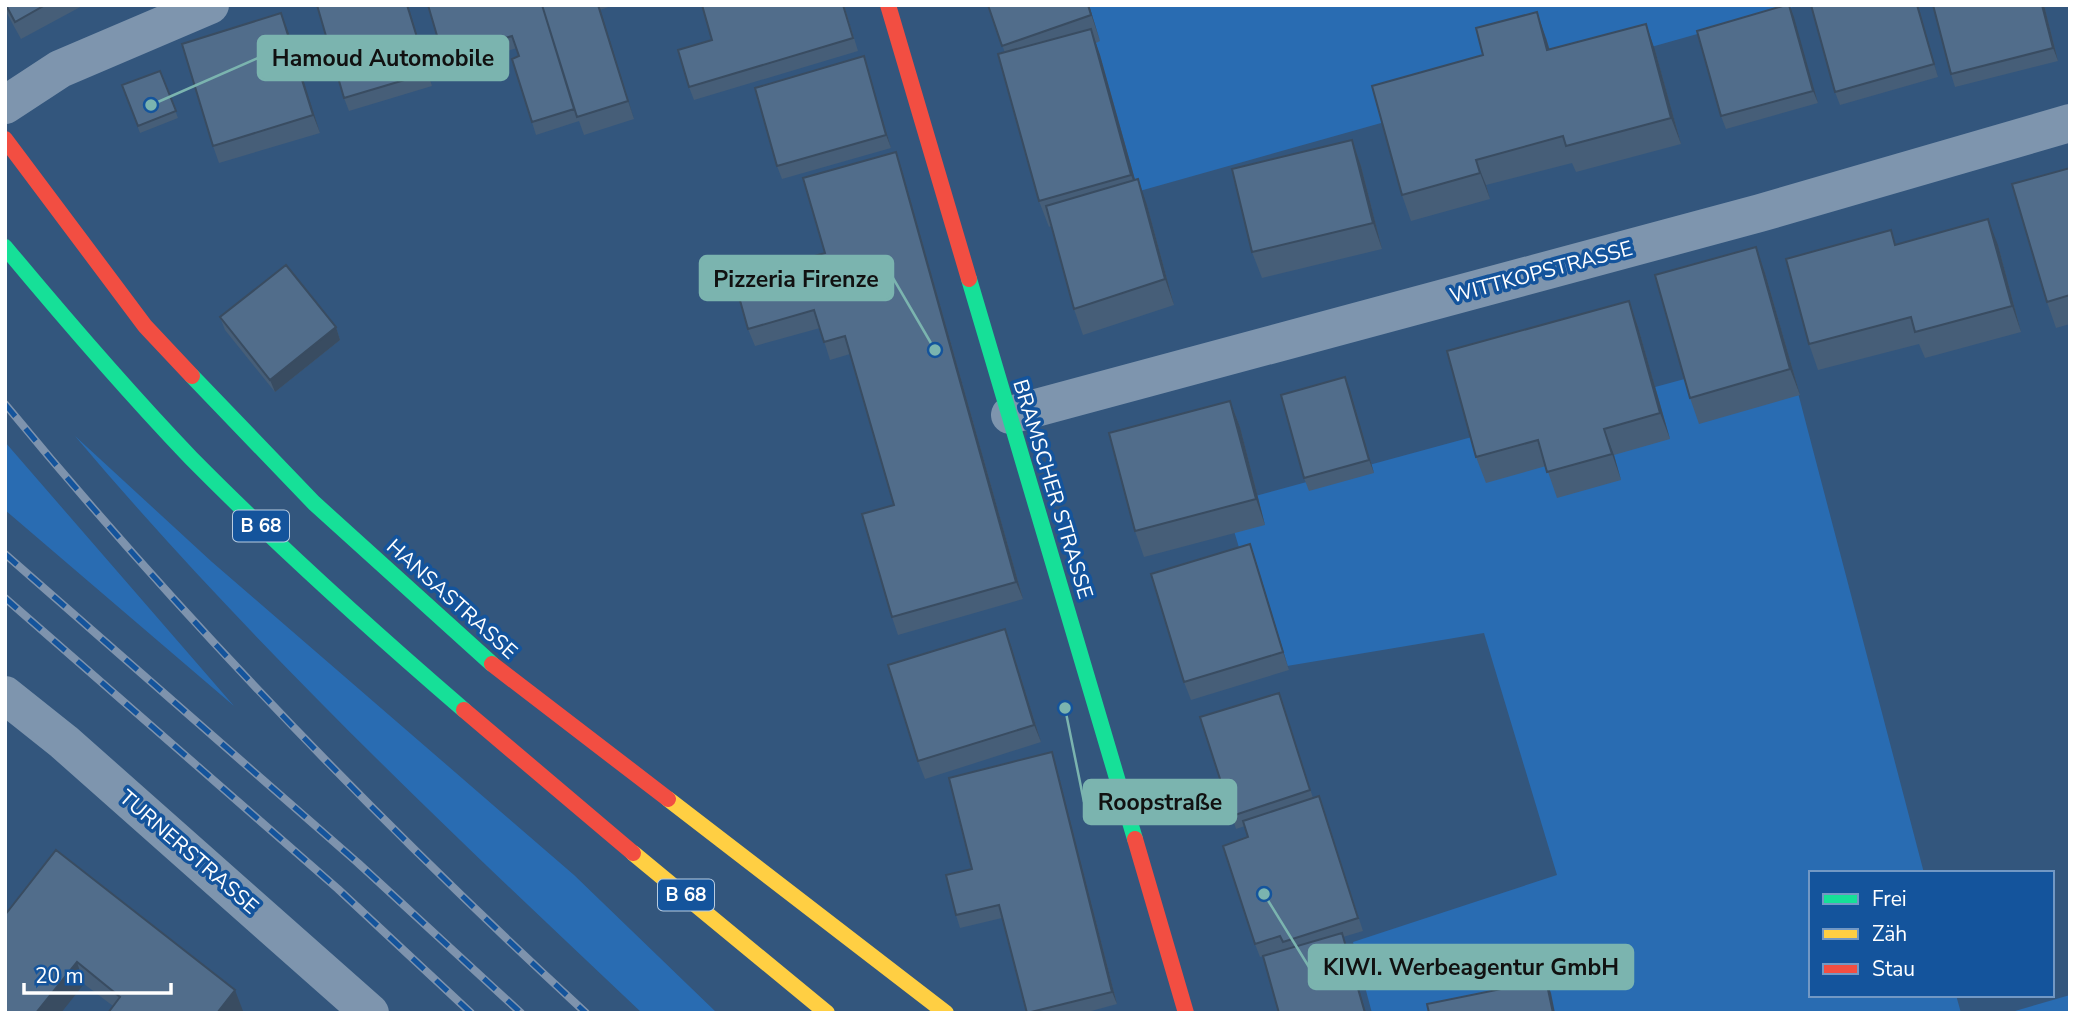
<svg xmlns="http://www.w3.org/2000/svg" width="2075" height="1018" viewBox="0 0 2075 1018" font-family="'Nunito Sans',sans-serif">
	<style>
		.green { fill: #296cb2 }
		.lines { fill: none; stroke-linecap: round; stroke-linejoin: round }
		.street { stroke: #7e95ae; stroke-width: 38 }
		.fast { stroke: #16e098; stroke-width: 16 }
		.slow { stroke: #ffcf43; stroke-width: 16 }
		.jam { stroke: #f24e42; stroke-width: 16 }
		.rail-casing { stroke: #7e93ad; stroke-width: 8 }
		.rail { stroke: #14549c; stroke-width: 5; stroke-dasharray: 16; stroke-linecap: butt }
		.wall { fill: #465e78 }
		.shaded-wall { fill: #394c61 }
		.building { fill: #516d8b; stroke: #394c61; stroke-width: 2 }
		.labels { text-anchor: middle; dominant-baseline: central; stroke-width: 7; stroke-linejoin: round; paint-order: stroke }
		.shield { fill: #14549c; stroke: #b8cce1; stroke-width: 2 }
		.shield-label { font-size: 19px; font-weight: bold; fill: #fff }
		.street-label { font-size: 21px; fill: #fff; stroke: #14549c }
		.leader { fill: none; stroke: #7bb4af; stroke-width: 2.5 }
		.callout-dot { fill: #7bb4af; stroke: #14549c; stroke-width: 2.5 }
		.callout { fill: #7bb4af; stroke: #7bb4af; stroke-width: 2.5 }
		.callout-label { font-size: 23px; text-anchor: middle; font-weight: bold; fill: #111 }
	</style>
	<rect width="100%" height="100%" fill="#33567d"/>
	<!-- green -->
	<path class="green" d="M 1074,5 L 1800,5 L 1129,194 Z
		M 1787,351 L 1924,873 L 1811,873 L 1811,995 L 1956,995 L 1961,1013 L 1372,1013 L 1353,942 L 1557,875 L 1484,633 L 1275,668 L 1226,504 Z
		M 75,436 L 212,562 L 574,875 L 717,1013 L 642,1013 C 446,828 249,642 75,436 Z
		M 5,442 L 234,706 L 5,510 Z
		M 2070,995 L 2070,1013 L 2015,1011 Z"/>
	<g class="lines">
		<!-- street -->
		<path class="street" d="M 5,105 L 60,69 L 210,5
			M 1010,415 L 1760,213 L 2070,123
			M 5,695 L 64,742 L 370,1013"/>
		<!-- fast -->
		<path class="fast" d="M 5,247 C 65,319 126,390 191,458 C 278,546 370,629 464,710
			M 969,279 L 1135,839
			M 192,376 L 314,503 L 492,664"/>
		<!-- slow -->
		<path class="slow" d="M 668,799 L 946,1013
			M 633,853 L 827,1013"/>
		<!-- jam -->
		<path class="jam" d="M 888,5 L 969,279
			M 5,139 L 145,326 L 192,376
			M 492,664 L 668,799
			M 464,710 L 633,853
			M 1135,839 L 1186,1013"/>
		<!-- rail casing -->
		<g class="rail-casing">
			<path id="rail" d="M 5,404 C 184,621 379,822 586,1013
				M 5,554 L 358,863 L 521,1013
				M 5,598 L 338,889 L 471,1013"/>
		</g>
		<!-- rail -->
		<use href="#rail" class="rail"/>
	</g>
	<!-- wall -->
	<path class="wall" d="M 5,5 L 84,5 L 21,39 L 5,10 Z
		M 408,5 L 432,86 L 349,111 L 344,98 Z
		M 428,5 L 614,5 L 600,10 L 634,119 L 584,135 L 579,121 L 536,135 L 532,122 L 517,48 L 448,69 Z
		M 844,5 L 858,51 L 694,100 L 689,87 L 712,40 Z
		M 988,5 L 1089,5 L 1100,41 L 1096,43 L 1100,55 L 1135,180 L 1147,205 L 1174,305 L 1083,335 L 1074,309 L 1051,226 L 1049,227 L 1039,201 L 1005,53 Z
		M 1789,5 L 1818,103 L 1726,129 L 1721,116 Z
		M 1918,5 L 1938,77 L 1840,105 L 1835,92 Z
		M 1933,5 L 2044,5 L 2058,61 L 1955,87 L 1951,74 Z
		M 281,13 L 320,133 L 219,163 L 213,146 Z
		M 1546,38 L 1550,50 L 1655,50 L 1681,144 L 1576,172 L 1572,163 L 1486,185 L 1490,199 L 1411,221 L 1402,195 Z
		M 864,56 L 891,148 L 782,179 L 777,166 Z
		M 160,71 L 178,118 L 140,133 L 122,85 Z
		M 1352,140 L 1361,166 L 1382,249 L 1262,278 L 1252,252 Z
		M 2070,168 L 2070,324 L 2056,328 L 2047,302 Z
		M 902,170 L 1023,599 L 898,635 L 892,617 L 894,505 L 850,354 L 830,360 L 820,328 L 755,346 L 748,329 L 825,253 Z
		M 1891,230 L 1896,245 L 1998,245 L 2021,332 L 1925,358 L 1919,344 L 1818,370 L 1809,344 Z
		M 1756,247 L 1765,273 L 1800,395 L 1699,424 L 1690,398 Z
		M 1629,301 L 1638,327 L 1670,439 L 1614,455 L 1621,480 L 1557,498 L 1546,466 L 1486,483 L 1476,457 Z
		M 220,317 L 336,327 L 340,340 L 275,392 L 225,330 Z
		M 1350,390 L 1374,473 L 1309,491 L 1304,478 Z
		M 1230,401 L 1240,427 L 1265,525 L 1144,557 L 1135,531 Z
		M 1250,544 L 1289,670 L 1191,700 L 1184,682 Z
		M 1011,646 L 1041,742 L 925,779 L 918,761 Z
		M 1283,705 L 1313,798 L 1323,809 L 1363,931 L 1343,937 L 1366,1013 L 1279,1013 L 1263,956 L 1260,957 L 1255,944 L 1248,837 L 1245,826 L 1236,829 L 1232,816 Z
		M 1052,752 L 1056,765 L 1117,1004 L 1084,1013 L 1027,1013 L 1002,918 L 960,928 L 956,915 L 972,869 Z
		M 5,915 L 243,1011 L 113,1006 L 84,984 Z"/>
	<!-- shaded-wall -->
	<path class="shaded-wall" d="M 407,5 L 408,5 L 432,86 L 428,73 Z
		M 598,5 L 599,5 L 634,119 L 628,101 Z
		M 1088,5 L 1089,5 L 1100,41 Z
		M 1789,5 L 1794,17 L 1818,103 L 1813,91 Z
		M 1917,5 L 1918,5 L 1938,77 L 1934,64 Z
		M 2042,5 L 2044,5 L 2058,61 L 2053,48 Z
		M 1537,12 L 1546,38 L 1557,76 L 1547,50 Z
		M 281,13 L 288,31 L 320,133 L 313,115 Z
		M 1646,24 L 1655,50 L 1681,144 L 1671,118 Z
		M 1091,29 L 1100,55 L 1141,201 L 1131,175 Z
		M 864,56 L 868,69 L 891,148 L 886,135 Z
		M 1352,140 L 1361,166 L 1382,249 L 1373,223 Z
		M 896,152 L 902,170 L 1023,599 L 1016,582 Z
		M 1476,160 L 1486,185 L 1490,199 L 1480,173 Z
		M 1138,179 L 1147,205 L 1174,305 L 1165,279 Z
		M 1988,219 L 1998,245 L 2021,332 L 2012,306 Z
		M 1756,247 L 1765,273 L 1800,395 L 1790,369 Z
		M 1629,301 L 1638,327 L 1670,439 L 1660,413 Z
		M 336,327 L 340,340 L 275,392 L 270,380 Z
		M 1345,377 L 1350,390 L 1374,473 L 1369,460 Z
		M 1230,401 L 1240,427 L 1265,525 L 1256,499 Z
		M 1604,429 L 1614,455 L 1621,480 L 1612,454 Z
		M 1250,544 L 1256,562 L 1289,670 L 1283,652 Z
		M 1005,629 L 1011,646 L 1041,742 L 1034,725 Z
		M 1052,752 L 1056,765 L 1117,1004 L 1112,992 Z
		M 1342,933 L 1346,945 L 1366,1013 L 1365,1013 Z
		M 77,962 L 84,984 L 61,1013 L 36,1013 Z
		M 1546,980 L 1551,993 L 1555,1013 L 1553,1013 Z
		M 235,990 L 243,1011 L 242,1013 L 217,1013 Z"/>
	<!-- building -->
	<path class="building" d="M 6,5 L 45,5 L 15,22 Z
		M 317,5 L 407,5 L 428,73 L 344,98 Z
		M 428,5 L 542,5 L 574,109 L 532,122 L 512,59 L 519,56 L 512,36 L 443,56 Z
		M 542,5 L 598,5 L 628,101 L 577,117 Z
		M 702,5 L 843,5 L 853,38 L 689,87 L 678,50 L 712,40 Z
		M 988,5 L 1088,5 L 1091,15 L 1002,46 Z
		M 1786,5 L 1789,5 L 1813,91 L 1721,116 L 1697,31 Z
		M 1811,5 L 1917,5 L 1934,64 L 1835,92 Z
		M 1933,5 L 2042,5 L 2053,48 L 1951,74 Z
		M 1537,12 L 1547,50 L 1646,24 L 1671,118 L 1566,146 L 1563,136 L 1476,160 L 1480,173 L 1402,195 L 1372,86 L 1483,55 L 1476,28 Z
		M 281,13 L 313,115 L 213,146 L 182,44 Z
		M 1091,29 L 1131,175 L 1039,201 L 998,54 Z
		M 864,56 L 886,135 L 777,166 L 755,88 Z
		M 160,71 L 176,111 L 138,126 L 122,85 Z
		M 1352,140 L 1373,223 L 1252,252 L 1232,169 Z
		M 896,152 L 1016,582 L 892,617 L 862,514 L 894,505 L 845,336 L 824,342 L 814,310 L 748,329 L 734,279 L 825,253 L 803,178 Z
		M 2070,168 L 2070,295 L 2047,302 L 2012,184 Z
		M 1138,179 L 1165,279 L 1074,309 L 1046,206 Z
		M 1988,219 L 2012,306 L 1915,332 L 1911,317 L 1809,344 L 1786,259 L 1891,230 L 1895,245 Z
		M 1756,247 L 1790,369 L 1690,398 L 1655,275 Z
		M 286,265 L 336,327 L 270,380 L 220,317 Z
		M 1629,301 L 1660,413 L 1604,429 L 1612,454 L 1547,472 L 1538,440 L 1476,457 L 1447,351 Z
		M 1345,377 L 1369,460 L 1304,478 L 1281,395 Z
		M 1230,401 L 1256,499 L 1135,531 L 1109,433 Z
		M 1250,544 L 1283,652 L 1184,682 L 1151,574 Z
		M 1005,629 L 1034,725 L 918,761 L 888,665 Z
		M 1279,693 L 1310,790 L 1232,816 L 1200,717 Z
		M 1052,752 L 1112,992 L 1027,1013 L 999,905 L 956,915 L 946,875 L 972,869 L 949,778 Z
		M 1319,796 L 1358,918 L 1283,942 L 1280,936 L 1255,944 L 1223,846 L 1248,837 L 1243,821 Z
		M 56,850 L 235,990 L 217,1013 L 108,1013 L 120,997 L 77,962 L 36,1013 L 5,1013 L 5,915 Z
		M 1342,933 L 1365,1013 L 1279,1013 L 1263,956 Z
		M 1546,980 L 1553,1013 L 1429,1013 L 1427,1004 Z"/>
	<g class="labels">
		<!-- shield labels -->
		<g class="shield">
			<rect x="233" y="510.5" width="56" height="31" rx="5"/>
			<rect x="658" y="879.5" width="56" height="31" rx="5"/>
		</g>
		<g class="shield-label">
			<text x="261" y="526">B 68</text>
			<text x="686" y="895">B 68</text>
		</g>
		<!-- street labels -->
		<g class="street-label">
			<text transform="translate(1541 272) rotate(-15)">WITTKOPSTRASSE</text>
			<text transform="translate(1053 489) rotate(73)">BRAMSCHER STRASSE</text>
			<text transform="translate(452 599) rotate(42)">HANSASTRASSE</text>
			<text transform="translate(189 852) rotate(41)">TURNERSTRASSE</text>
		</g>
	</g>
	<!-- callouts -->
	<path class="leader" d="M151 105L258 58M935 350L893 278M1065 708L1084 802M1264 894L1309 967"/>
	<g class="callout-dot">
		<circle cx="151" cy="105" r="7"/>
		<circle cx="935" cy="350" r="7"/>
		<circle cx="1065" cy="708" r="7"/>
		<circle cx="1264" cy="894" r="7"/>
	</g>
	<g class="callout">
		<rect x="258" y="36" width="250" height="44" rx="7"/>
		<rect x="700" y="256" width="193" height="44" rx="7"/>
		<rect x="1084" y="780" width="152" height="44" rx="7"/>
		<rect x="1309" y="945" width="324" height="44" rx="7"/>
	</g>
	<g class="callout-label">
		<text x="383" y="66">Hamoud Automobile</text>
		<text x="796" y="287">Pizzeria Firenze</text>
		<text x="1160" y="810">Roopstraße</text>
		<text x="1471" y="975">KIWI. Werbeagentur GmbH</text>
	</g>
	<!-- border -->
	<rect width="2075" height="1018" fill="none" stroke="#ffffff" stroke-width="14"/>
	<!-- legend -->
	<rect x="1809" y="871" width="245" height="126" fill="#14549c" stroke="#7298c4" stroke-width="2"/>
	<rect x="1823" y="894" width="35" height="10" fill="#16e098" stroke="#7298c4" stroke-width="2"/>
	<text x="1872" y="906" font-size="21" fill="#ffffff">Frei</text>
	<rect x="1823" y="929" width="35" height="10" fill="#ffcf43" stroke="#7298c4" stroke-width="2"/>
	<text x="1872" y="941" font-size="21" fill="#ffffff">Zäh</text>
	<rect x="1823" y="964" width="35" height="10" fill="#f24e42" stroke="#7298c4" stroke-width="2"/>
	<text x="1872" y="976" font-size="21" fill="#ffffff">Stau</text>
	<!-- scale -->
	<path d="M24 983v10h147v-10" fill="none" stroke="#ffffff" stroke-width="3.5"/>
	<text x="35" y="983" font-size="21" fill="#ffffff" stroke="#14549c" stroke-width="5" paint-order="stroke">20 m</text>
</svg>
